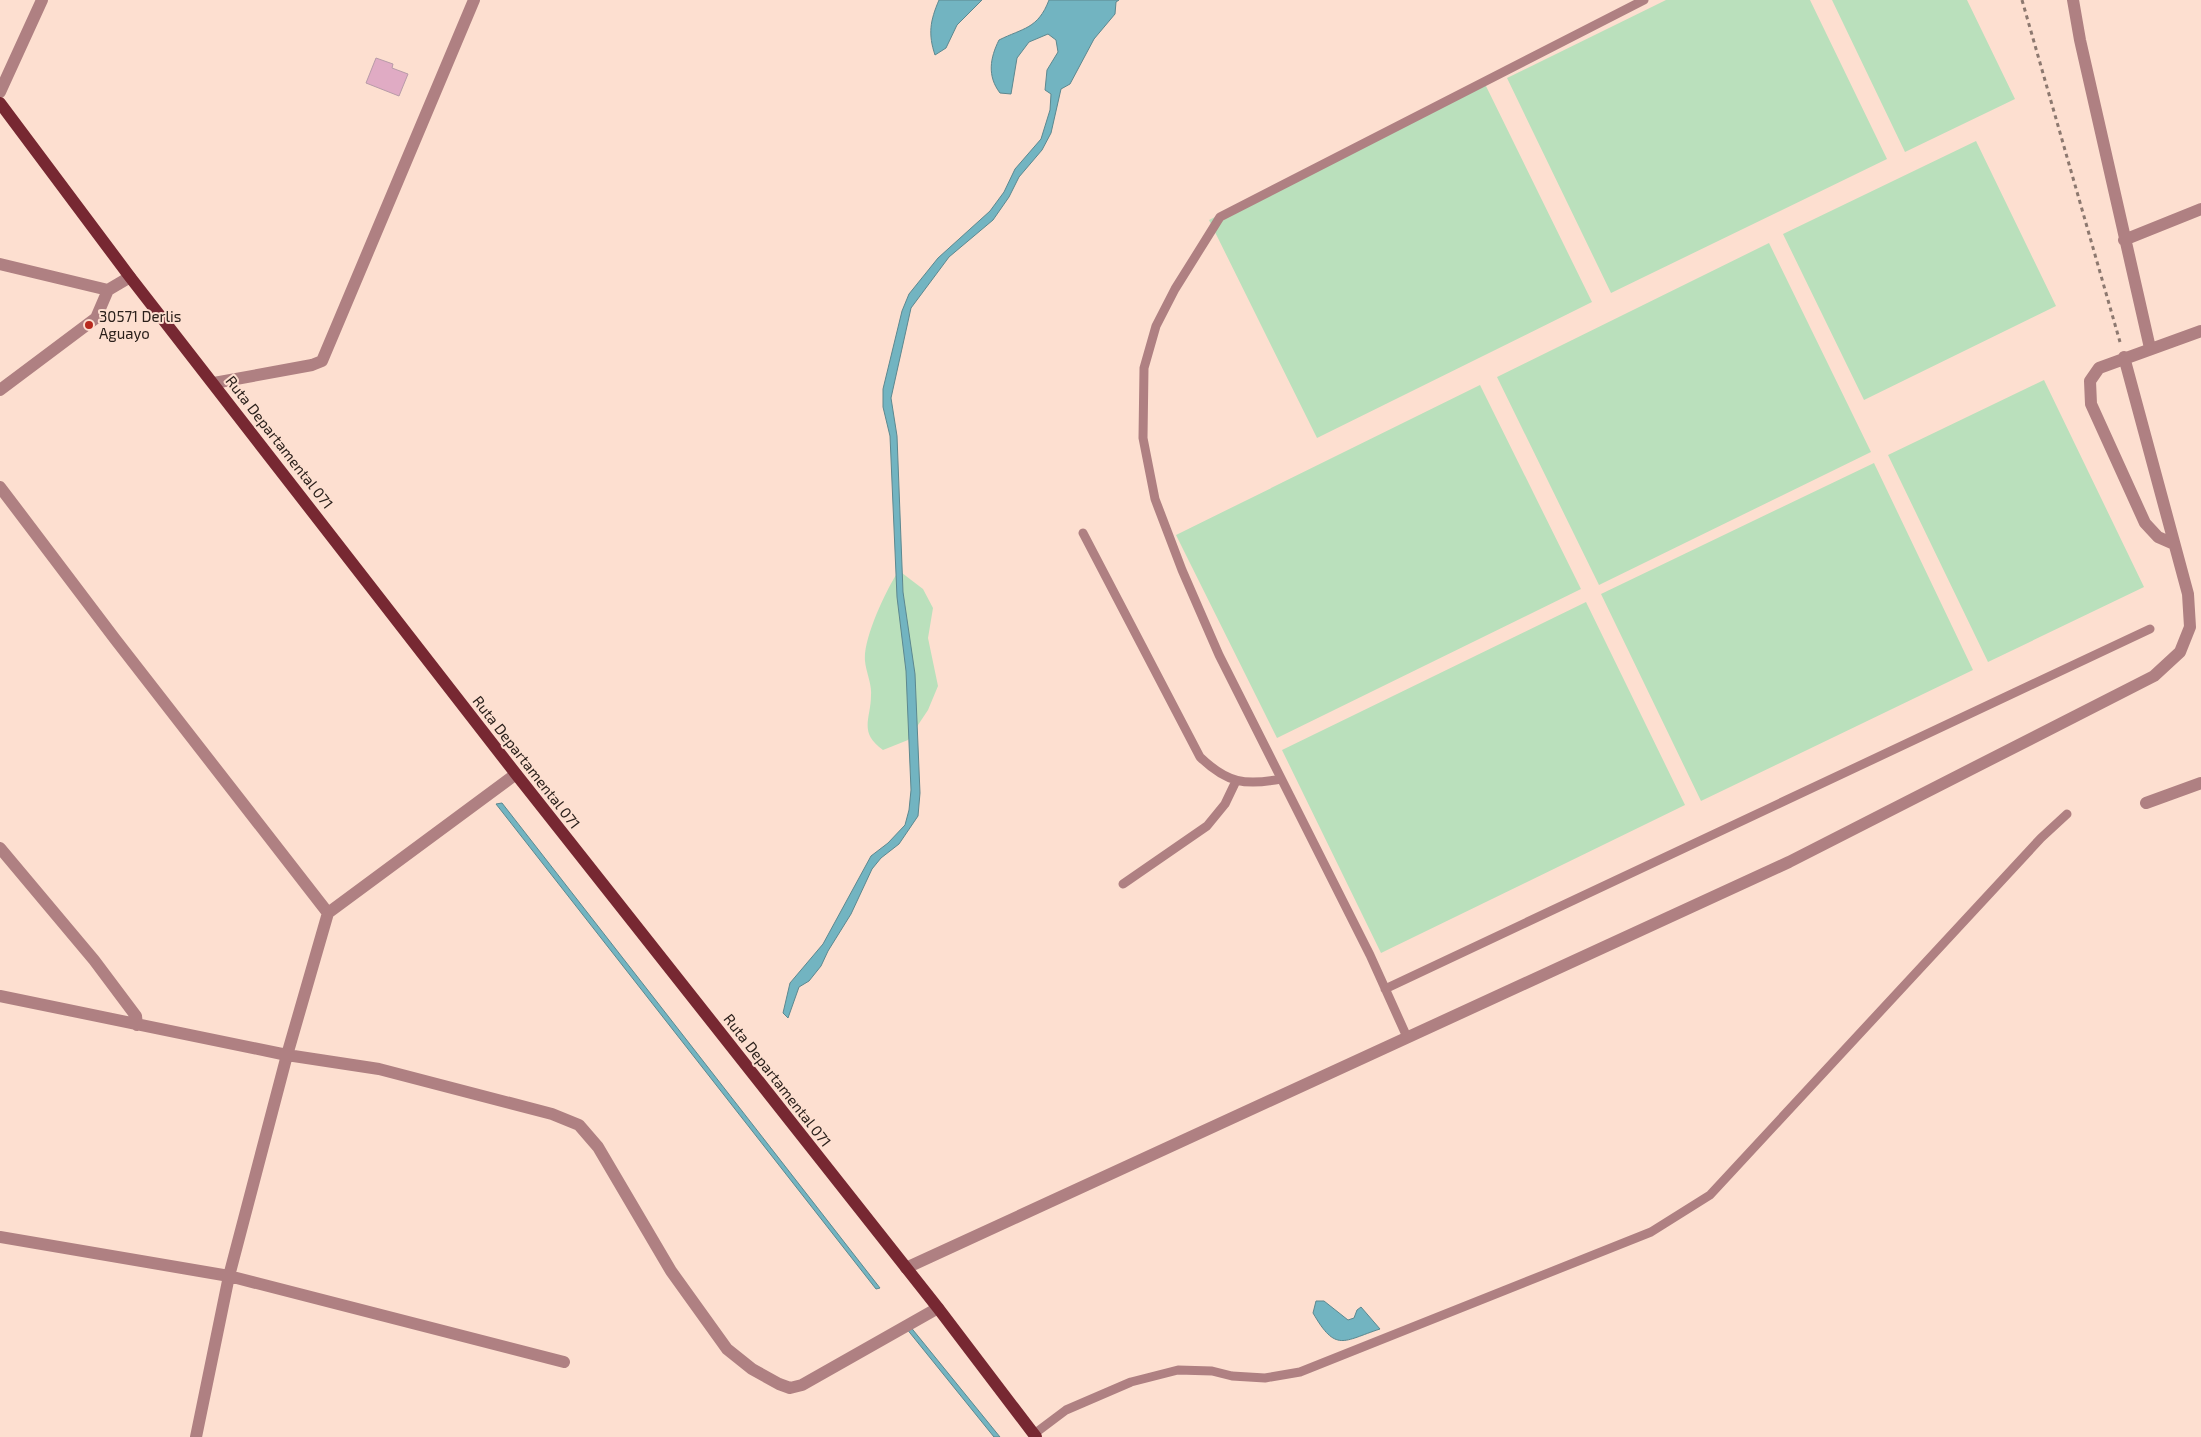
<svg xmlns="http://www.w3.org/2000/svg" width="2201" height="1437" viewBox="0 0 2201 1437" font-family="'Exo 2',sans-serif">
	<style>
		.green { fill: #bae0bc }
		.water { fill: #72b4c1; stroke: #5d888f }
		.building { fill: #e0abc4; stroke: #b89ba8 }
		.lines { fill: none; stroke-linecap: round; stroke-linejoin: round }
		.path { stroke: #8c786f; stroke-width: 3; stroke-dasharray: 4 4; stroke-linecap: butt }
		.lane { stroke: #af8082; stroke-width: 9 }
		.street { stroke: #af8082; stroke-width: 12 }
		.primary { stroke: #772832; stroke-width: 12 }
		.poi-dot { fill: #b7291e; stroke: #fddfd0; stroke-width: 2 }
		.labels { text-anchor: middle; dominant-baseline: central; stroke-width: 4; stroke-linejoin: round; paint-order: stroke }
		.poi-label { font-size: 15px; fill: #2b201b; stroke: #fddfd0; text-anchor: start }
		.street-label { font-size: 15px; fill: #2b201b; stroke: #fddfd0 }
	</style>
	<rect width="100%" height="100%" fill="#fddfd0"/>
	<!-- green -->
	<path class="green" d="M 1666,0 L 1810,0 L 1887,159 L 1611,293 L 1507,78 Z
		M 1832,0 L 1967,0 L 2015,99 L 1905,152 Z
		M 1485,84 L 1592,302 L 1317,438 L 1209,220 Z
		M 1976,141 L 2056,306 L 1864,400 L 1783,234 Z
		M 1769,243 L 1871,452 L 1599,585 L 1497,377 Z
		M 2044,380 L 2144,587 L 1988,662 L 1888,455 Z
		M 1480,385 L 1581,589 L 1277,738 L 1176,535 Z
		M 1874,463 L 1973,670 L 1701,801 L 1601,594 Z
		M 902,573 L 923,589 L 933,608 L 928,638 L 938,686 L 928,710 L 908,740 L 883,750 C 858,732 871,719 871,695 C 872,684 866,672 865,661 C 863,639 885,593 896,575 Z
		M 1586,602 L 1685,805 L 1381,953 L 1282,750 Z"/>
	<!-- water -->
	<path class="water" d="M 939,0 L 982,0 L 957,25 L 946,48 L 935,55 C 928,34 930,21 939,0 Z
		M 1049,0 L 1119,0 L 1116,2 L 1115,14 L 1094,39 L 1070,84 L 1061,89 L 1051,133 L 1042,150 L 1019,177 L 1009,197 L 993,220 L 949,257 L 911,308 L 891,398 L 897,436 L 903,592 L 915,674 L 920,793 L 918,816 L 899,844 L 881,858 L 872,869 L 851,914 L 828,951 L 821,966 L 809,981 L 799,987 L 788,1018 L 783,1013 L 790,983 L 823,944 L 871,856 L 888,843 L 905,825 L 909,810 L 911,790 L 906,671 L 897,597 L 890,436 L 883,407 L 883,389 L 902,311 L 909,294 L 938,258 L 990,211 L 1004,192 L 1015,169 L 1041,139 L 1050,110 L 1051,94 L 1045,90 L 1047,70 L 1058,52 L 1056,40 L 1048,34 L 1029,42 L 1017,58 L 1011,94 L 1000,93 C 987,76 990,58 999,40 C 1023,28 1038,29 1049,0 Z
		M 502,803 L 880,1288 L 876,1289 L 496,804 Z
		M 1316,1301 L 1324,1301 L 1348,1320 L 1354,1318 L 1357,1310 L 1361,1307 L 1380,1329 C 1343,1341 1336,1353 1313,1313 Z
		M 909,1325 L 1000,1437 L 994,1437 L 906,1328 Z"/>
	<!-- building -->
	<path class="building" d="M 376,58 L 393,64 L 392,68 L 408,74 L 399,96 L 366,83 Z"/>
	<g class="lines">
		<!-- path -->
		<path class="path" d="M 2022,0 L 2120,342"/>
		<!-- lane -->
		<path class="lane" d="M 1083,533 L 1200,757 C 1227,783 1245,786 1281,779
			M 1123,884 L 1207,826 L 1225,804 L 1236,781
			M 1385,989 L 2150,629
			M 1407,1037 L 1370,955 L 1219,655 L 1182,570 L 1155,499 L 1143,438 L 1144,368 L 1156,326 L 1175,289 L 1220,217 L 1644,0
			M 1034,1434 L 1066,1410 L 1131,1382 L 1178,1370 L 1212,1371 L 1232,1376 L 1265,1378 L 1300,1372 L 1651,1232 L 1710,1195 L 2041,838 L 2067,814"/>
		<!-- street -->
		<path class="street" d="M 2073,0 L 2080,40 L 2150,348
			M 0,92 L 42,0
			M 2124,240 L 2201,209
			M 0,264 L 108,290 L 130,277
			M 214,383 L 312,365 L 322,361 L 474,0
			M 0,390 L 96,318 L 108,290
			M 0,487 L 115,639 L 328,913
			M 2174,544 L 2158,537 L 2145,523 L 2091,404 L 2090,381 L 2099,368 L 2201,331
			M 2146,803 L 2201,783
			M 0,848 L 94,960 L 136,1016 L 137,1025
			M 0,996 L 287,1055 L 379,1069 L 552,1114 L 579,1125 L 598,1147 L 671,1271 L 727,1349 L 752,1369 L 779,1384 L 790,1388 L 802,1385 L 938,1308
			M 0,1237 L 229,1276 L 564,1362
			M 906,1268 L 1789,862 L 2154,676 L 2180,652 L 2190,627 L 2188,594 L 2124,357
			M 196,1437 L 229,1276 L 287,1055 L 328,913 L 516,774"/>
		<!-- primary -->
		<path class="primary" d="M 0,103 L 130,277 L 516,774 L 938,1308 L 1036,1437"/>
	</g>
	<!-- markers -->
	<circle class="poi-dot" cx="89" cy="325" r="5"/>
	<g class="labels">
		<!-- poi labels -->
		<g class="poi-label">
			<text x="99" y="316">30571 Derlis<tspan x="99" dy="17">Aguayo</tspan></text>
		</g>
		<!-- street labels -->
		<g class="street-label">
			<text transform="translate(280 442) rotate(52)">Ruta Departamental 071</text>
			<text transform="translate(527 762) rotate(52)">Ruta Departamental 071</text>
			<text transform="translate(778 1080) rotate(52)">Ruta Departamental 071</text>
		</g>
	</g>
</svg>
